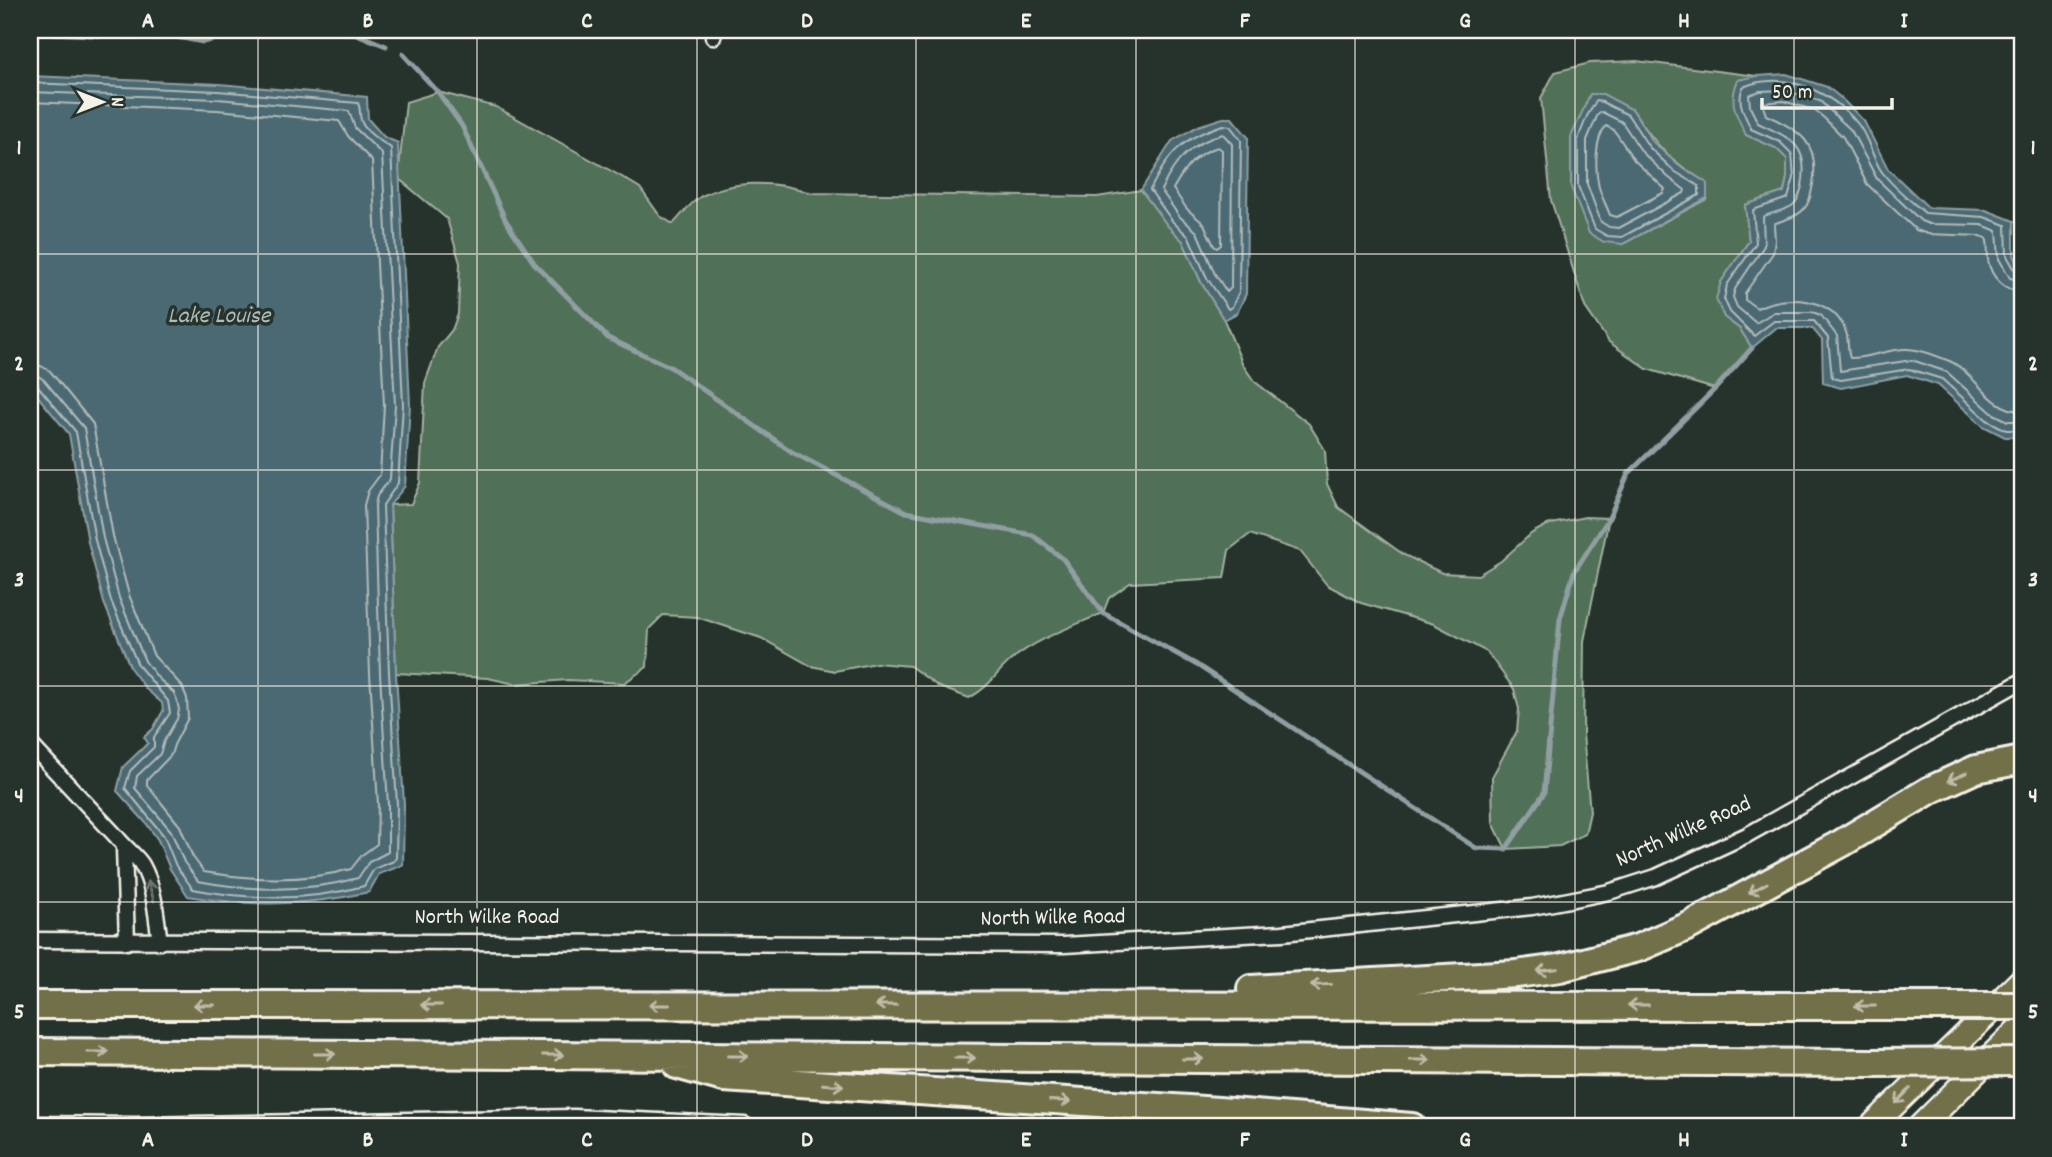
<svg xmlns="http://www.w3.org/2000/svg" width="2052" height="1157" viewBox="0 0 2052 1157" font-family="Dekko,sans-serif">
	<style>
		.green { fill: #517058; stroke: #a2b0a0; stroke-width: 2; fill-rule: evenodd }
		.water { fill: #4c6973; stroke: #8f9fa2; stroke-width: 2 }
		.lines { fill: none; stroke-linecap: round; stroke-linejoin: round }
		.shore { stroke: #b1bbb9; stroke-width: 2 }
		.stream { stroke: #8f9fa2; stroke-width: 5 }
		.minor-casing { stroke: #f4f1e8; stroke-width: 19 }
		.tertiary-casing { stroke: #f4f1e8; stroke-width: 23 }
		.primary-casing { stroke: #f4f1e8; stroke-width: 28 }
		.motorway-casing { stroke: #f4f1e8; stroke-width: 32 }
		.minor { stroke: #26332d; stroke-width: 14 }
		.tertiary { stroke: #26332d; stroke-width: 18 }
		.primary { stroke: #71704a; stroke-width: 23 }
		.motorway { stroke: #71704a; stroke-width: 26 }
		.motorway-bridge-casing { stroke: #f4f1e8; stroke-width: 32; stroke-linecap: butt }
		.motorway-bridge { stroke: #71704a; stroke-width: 26 }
		.oneway { stroke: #c0bda9 }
		.oneway2 { stroke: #6e766e }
		.grid { fill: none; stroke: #f4f1e8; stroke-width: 2; stroke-opacity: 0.55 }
		.labels { text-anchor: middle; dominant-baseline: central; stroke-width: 7; stroke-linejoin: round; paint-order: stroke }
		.street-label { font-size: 23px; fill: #f4f1e8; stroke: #26332d }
		.water-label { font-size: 24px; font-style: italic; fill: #b1bbb9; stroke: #26332d }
		.neatline { fill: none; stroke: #f4f1e8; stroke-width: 2.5 }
		.grid-label { font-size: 23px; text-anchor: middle; font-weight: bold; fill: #f4f1e8 }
	</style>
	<rect width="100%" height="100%" fill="#26332d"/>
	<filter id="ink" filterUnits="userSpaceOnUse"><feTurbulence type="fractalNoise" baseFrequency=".0143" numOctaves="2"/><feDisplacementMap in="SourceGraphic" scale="14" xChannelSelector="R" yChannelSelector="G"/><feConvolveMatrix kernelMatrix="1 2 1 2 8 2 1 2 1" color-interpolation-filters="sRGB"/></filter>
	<g filter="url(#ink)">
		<!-- green -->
		<path class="green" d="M 1636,61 L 1757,76 L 1738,80 L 1746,135 L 1776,148 L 1787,159 L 1787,178 L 1784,192 L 1745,205 L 1749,241 L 1721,282 L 1724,317 L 1740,329 L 1752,348 L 1715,389 L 1647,369 L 1609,342 L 1585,307 L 1551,200 L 1541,98 L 1555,72 L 1590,63 ZM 1633,110 C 1657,147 1669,160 1707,183 L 1707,199 L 1623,244 Z
			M 438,92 L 496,107 L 622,177 L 640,188 L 660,216 L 673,224 C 681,216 690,203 700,197 C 733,179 777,181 811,193 L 1097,197 L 1141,190 L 1168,226 L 1183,241 L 1201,282 L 1224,320 L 1243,365 L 1254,381 L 1309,424 L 1325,450 L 1327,484 L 1338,507 L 1404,555 L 1442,573 L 1478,575 L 1501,561 L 1532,533 L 1547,525 L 1585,517 L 1609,518 L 1584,641 L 1583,734 L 1590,812 L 1585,834 L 1560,846 L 1506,849 L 1493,823 L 1492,777 L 1517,731 L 1519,709 L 1514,689 L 1487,652 L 1434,624 L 1361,603 L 1327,585 L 1300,551 L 1250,534 L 1229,550 L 1224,578 L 1130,583 L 1109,598 L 1103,613 C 1071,627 1036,639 1010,661 C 993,676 991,686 969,698 L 939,687 L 910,666 L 876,663 L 835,671 L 811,666 L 761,638 L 697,617 L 663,615 L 649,629 L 647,667 L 624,683 L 568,680 L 515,684 L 488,678 L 396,673 L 390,505 L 411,504 L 420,483 L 425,383 L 438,347 L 452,330 L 458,314 L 460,263 L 447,219 L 398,178 L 406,102 Z"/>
		<!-- water -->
		<path class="water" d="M 1786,74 L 1827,87 L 1841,98 L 1864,121 L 1888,169 L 1929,208 L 1986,210 L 2014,221 L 2014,255 L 2022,271 L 2022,437 L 2005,437 L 1983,426 L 1938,385 L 1907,375 L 1841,388 L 1823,383 L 1822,340 L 1812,328 L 1776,328 L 1752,348 L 1740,329 L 1724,317 L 1716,299 L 1721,282 L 1749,241 L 1745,205 L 1784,192 L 1787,178 L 1787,159 L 1776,148 L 1746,135 C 1736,114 1728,103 1738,80 L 1757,76 Z
			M 30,76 L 219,84 L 367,97 L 368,119 L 384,137 L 398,143 L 410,405 L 405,486 L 390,505 L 396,673 L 404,804 L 403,865 L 379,874 L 369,892 C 307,906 251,907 188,896 L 170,869 L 158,840 L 146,823 L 117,791 L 123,767 L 148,743 L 144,737 L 153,729 L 163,711 L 162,703 L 146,689 L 131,669 L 104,603 L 88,542 L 69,434 L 30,387 Z
			M 1590,94 L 1603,94 L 1633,110 L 1653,142 L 1678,165 L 1707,183 L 1707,198 L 1623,244 L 1604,242 L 1589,233 L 1571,187 L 1571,137 Z
			M 1223,118 L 1232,118 L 1248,137 L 1246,294 L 1237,313 L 1224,320 L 1201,282 L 1183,241 L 1168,226 L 1141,190 L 1172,141 L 1198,126 Z"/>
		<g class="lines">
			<!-- shore -->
			<path class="shore" d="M 30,83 L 218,91 L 358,103 C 361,109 359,113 361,120 C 364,132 382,142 391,148 L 403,405 L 398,483 L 383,505 L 389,673 L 397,805 L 396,858 L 394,861 L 374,869 L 364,886 C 309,901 249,900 193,889 L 176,866 L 164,836 L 125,788 L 130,771 L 154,747 L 154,737 L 170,713 L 168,701 L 138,665 L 111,601 L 95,540 L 76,432 L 38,386 L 30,383
				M 30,92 L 218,99 L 349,111 L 355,128 L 382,154 L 395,405 L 390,479 L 377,496 L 375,505 L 380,674 L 388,805 L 388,852 L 369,862 L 358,878 C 307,892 250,891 198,881 L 184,862 L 171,831 L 135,788 L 137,776 L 160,754 L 164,741 L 177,719 L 179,710 L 177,700 L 174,693 L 158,678 L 145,661 L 119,598 L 103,538 L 84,428 L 44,380 L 37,375 L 30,375
				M 1596,101 L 1602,102 L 1628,115 L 1649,147 L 1674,171 L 1699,186 L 1699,195 L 1622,237 L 1607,236 L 1595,229 L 1578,186 L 1578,139 L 1587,116 Z
				M 30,102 L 217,110 L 339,121 L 348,136 L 372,161 L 384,405 L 380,475 L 368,491 L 364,505 L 370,674 L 378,805 L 377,844 L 362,855 L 351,869 C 305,882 252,880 204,872 L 193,857 L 180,826 L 147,785 L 147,780 L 171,755 L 174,745 L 188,718 L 187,698 L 182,686 L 154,656 L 129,595 L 113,536 L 93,424 L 50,371 L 41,366 L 30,364
				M 1602,112 L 1622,122 L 1642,152 L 1668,177 L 1685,190 L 1684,193 L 1619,228 L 1609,227 L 1601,222 L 1587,184 L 1587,140 L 1598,114 Z
				M 1223,125 L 1230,126 L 1241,140 L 1239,292 L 1232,307 L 1228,309 L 1207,278 L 1189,237 L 1173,222 L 1150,190 C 1169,152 1182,138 1223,125 Z
				M 1606,126 L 1614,130 L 1634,160 L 1665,189 L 1663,193 L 1617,217 L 1610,215 C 1606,204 1599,193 1598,182 C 1595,166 1595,138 1606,126 Z
				M 1223,134 L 1232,144 L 1231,288 L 1227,292 L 1215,274 L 1197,232 L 1179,216 L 1161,190 C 1176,159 1190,144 1223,134 Z
				M 1218,147 L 1222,150 L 1221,245 L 1217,248 L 1214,246 L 1204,224 L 1187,209 L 1173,189 C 1184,169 1196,153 1218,147 Z
				M 2022,272 L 2015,270 L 2007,256 L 2006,225 L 1984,217 L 1925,213 C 1911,201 1893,187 1882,172 C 1872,158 1869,138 1858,124 C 1831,91 1784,70 1743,87 C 1736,102 1745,115 1751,129 L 1780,142 L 1792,154 L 1794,178 L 1788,198 L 1753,210 L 1756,243 L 1727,285 L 1724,299 L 1730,312 L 1754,336 L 1774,321 L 1814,321 L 1828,338 L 1832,378 L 1841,380 L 1909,369 L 1942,379 L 1987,420 L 2006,430 L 2022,430
				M 2022,281 L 2010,278 L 1999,259 L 1997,231 L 1982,225 L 1929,224 L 1921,221 L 1877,179 L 1851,130 L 1820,101 L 1784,90 L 1760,91 L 1749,95 L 1750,107 L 1758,123 C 1789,138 1810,144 1802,186 C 1800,193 1799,200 1793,205 C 1785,211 1772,212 1763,217 L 1764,246 L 1735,289 L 1733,297 L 1737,307 L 1756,323 L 1774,312 L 1812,312 L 1821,315 L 1837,336 L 1840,371 L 1912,360 L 1947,372 L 1992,413 L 2008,421 L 2022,421
				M 2022,292 C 2004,291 1991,277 1988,260 C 1987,252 1989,245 1986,238 L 1980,236 L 1928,234 L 1916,230 L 1867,184 L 1843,137 L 1823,117 L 1814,110 L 1783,101 L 1762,103 L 1766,115 C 1800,130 1820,143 1813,184 C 1811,193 1810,203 1803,210 C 1796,218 1784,219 1774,224 L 1775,241 L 1773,253 L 1745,293 L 1745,300 L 1757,308 C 1786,294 1833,296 1846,332 C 1849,340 1847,350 1850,358 C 1868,358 1886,350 1904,349 C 1917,348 1935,355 1947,360 C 1976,371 1987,410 2022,411"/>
			<!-- stream -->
			<path class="stream" d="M 30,32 L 157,38 L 167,35 L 203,42 L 250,30 L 354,33 L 386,46
				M 403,54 L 438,92 L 462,126 L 506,221 L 534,263 L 608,338 L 672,368 L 792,452 L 906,512 L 1033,535 L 1063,559 L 1103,613 L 1197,665 L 1476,848 L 1506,849 L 1544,793 L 1560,619 L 1574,572 L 1609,518 L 1628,474 L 1715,389 L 1752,348"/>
			<!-- minor casing -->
			<g class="minor-casing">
				<path id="minor" d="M 713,37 L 715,30
					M 30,744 L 116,836 C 124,847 138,857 142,865 C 155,888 156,916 160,942
					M 124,848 L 127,942
					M 30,940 L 1064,945 L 1282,933 L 1532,907 L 1569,900 L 1609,892 L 1656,877 L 1747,835 L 2022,681"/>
			</g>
			<!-- tertiary casing -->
			<g class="tertiary-casing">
				<path id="tertiary" d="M 30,1126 L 135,1127 L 574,1119 L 744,1127"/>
			</g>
			<!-- primary casing -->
			<g class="primary-casing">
				<path id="primary" d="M 1871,1127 L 2022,980
					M 1920,1127 L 2022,1026"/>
			</g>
			<!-- motorway casing -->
			<g class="motorway-casing">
				<path id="motorway" d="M 1251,989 L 1516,974 L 1560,968 L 1638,948 L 1689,926 L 1842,843 L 1930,790 L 1976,769 L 2022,760
					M 30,1005 L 1934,1006
					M 30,1052 L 1872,1063
					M 677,1065 L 724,1078 L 1219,1111 L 1412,1127"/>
			</g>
			<!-- minor -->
			<use href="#minor" class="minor"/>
			<!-- tertiary -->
			<use href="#tertiary" class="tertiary"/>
			<!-- primary -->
			<use href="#primary" class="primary"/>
			<!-- motorway -->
			<use href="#motorway" class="motorway"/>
			<!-- motorway-bridge casing -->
			<g class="motorway-bridge-casing">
				<path id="motorway-bridge" d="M 1934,1006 L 2022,1006
					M 1872,1063 L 2022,1062"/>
			</g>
			<!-- motorway-bridge -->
			<use href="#motorway-bridge" class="motorway-bridge"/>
		</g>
		<!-- one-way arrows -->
		<defs><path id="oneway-shaft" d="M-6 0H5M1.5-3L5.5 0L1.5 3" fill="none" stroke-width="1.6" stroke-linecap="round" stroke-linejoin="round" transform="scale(1.75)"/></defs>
		<g class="oneway">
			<use href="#oneway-shaft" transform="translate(1957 777) rotate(156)"/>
			<use href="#oneway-shaft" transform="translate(1758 888) rotate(151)"/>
			<use href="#oneway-shaft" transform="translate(1547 970) rotate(172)"/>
			<use href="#oneway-shaft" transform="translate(1321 985) rotate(177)"/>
			<use href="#oneway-shaft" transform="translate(204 1005) rotate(180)"/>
			<use href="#oneway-shaft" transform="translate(431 1005) rotate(180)"/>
			<use href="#oneway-shaft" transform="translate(659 1005) rotate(180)"/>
			<use href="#oneway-shaft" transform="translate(886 1005) rotate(180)"/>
			<use href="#oneway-shaft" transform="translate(1638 1005) rotate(-180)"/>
			<use href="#oneway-shaft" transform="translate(1865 1006) rotate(-180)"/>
			<use href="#oneway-shaft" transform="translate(98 1052)"/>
			<use href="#oneway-shaft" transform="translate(325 1054)"/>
			<use href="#oneway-shaft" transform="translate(553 1055)"/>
			<use href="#oneway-shaft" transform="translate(738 1056)"/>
			<use href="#oneway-shaft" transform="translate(965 1058)"/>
			<use href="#oneway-shaft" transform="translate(1193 1059)"/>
			<use href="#oneway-shaft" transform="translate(1420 1060)"/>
			<use href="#oneway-shaft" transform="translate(833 1085) rotate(4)"/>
			<use href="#oneway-shaft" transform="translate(1903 1096) rotate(135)"/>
			<use href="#oneway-shaft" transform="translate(1060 1101) rotate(3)"/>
		</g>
		<use class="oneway2" href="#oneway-shaft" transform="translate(151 891) rotate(-106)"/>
	</g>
	<!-- grid -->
	<path class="grid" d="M 258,30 L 258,1127M 477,30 L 477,1127M 697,30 L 697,1127M 916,30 L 916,1127M 1136,30 L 1136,1127M 1355,30 L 1355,1127M 1575,30 L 1575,1127M 1794,30 L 1794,1127M 30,254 L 2022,254M 30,470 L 2022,470M 30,686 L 2022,686M 30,902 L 2022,902"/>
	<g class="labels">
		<!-- street labels -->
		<g class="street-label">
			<text transform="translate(1684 833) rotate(-24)">North Wilke Road</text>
			<text x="487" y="918">North Wilke Road</text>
			<text transform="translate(1053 919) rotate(-1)">North Wilke Road</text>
		</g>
		<!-- water labels -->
		<g class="water-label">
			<text x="219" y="317">Lake Louise</text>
		</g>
	</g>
	<!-- margin -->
	<rect width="2052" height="1157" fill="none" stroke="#26332d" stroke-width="77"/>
	<!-- north arrow -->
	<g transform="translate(102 102) rotate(90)" stroke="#26332d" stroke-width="5" paint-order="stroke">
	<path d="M0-5L12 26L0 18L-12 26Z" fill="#f4f1e8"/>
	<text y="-10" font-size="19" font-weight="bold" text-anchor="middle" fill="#f4f1e8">N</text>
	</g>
	<!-- scale -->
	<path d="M1762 98v10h130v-10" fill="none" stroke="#f4f1e8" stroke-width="3.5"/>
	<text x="1772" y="98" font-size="21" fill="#f4f1e8" stroke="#26332d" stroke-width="5" paint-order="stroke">50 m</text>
	<rect x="38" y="38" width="1976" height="1080" class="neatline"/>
	<g class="grid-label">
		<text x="148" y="27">A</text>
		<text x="368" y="27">B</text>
		<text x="587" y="27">C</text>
		<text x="807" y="27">D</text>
		<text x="1026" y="27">E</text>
		<text x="1245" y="27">F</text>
		<text x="1465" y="27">G</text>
		<text x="1684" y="27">H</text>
		<text x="1904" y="27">I</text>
		<text x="19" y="154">1</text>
		<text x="2033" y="154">1</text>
		<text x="19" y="370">2</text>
		<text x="2033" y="370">2</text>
		<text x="19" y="586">3</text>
		<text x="2033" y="586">3</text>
		<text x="19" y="802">4</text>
		<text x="2033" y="802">4</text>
		<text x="19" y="1018">5</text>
		<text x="2033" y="1018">5</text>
		<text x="148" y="1146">A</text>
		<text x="368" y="1146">B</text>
		<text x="587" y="1146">C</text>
		<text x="807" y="1146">D</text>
		<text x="1026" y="1146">E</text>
		<text x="1245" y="1146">F</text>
		<text x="1465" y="1146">G</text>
		<text x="1684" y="1146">H</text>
		<text x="1904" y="1146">I</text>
	</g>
</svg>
